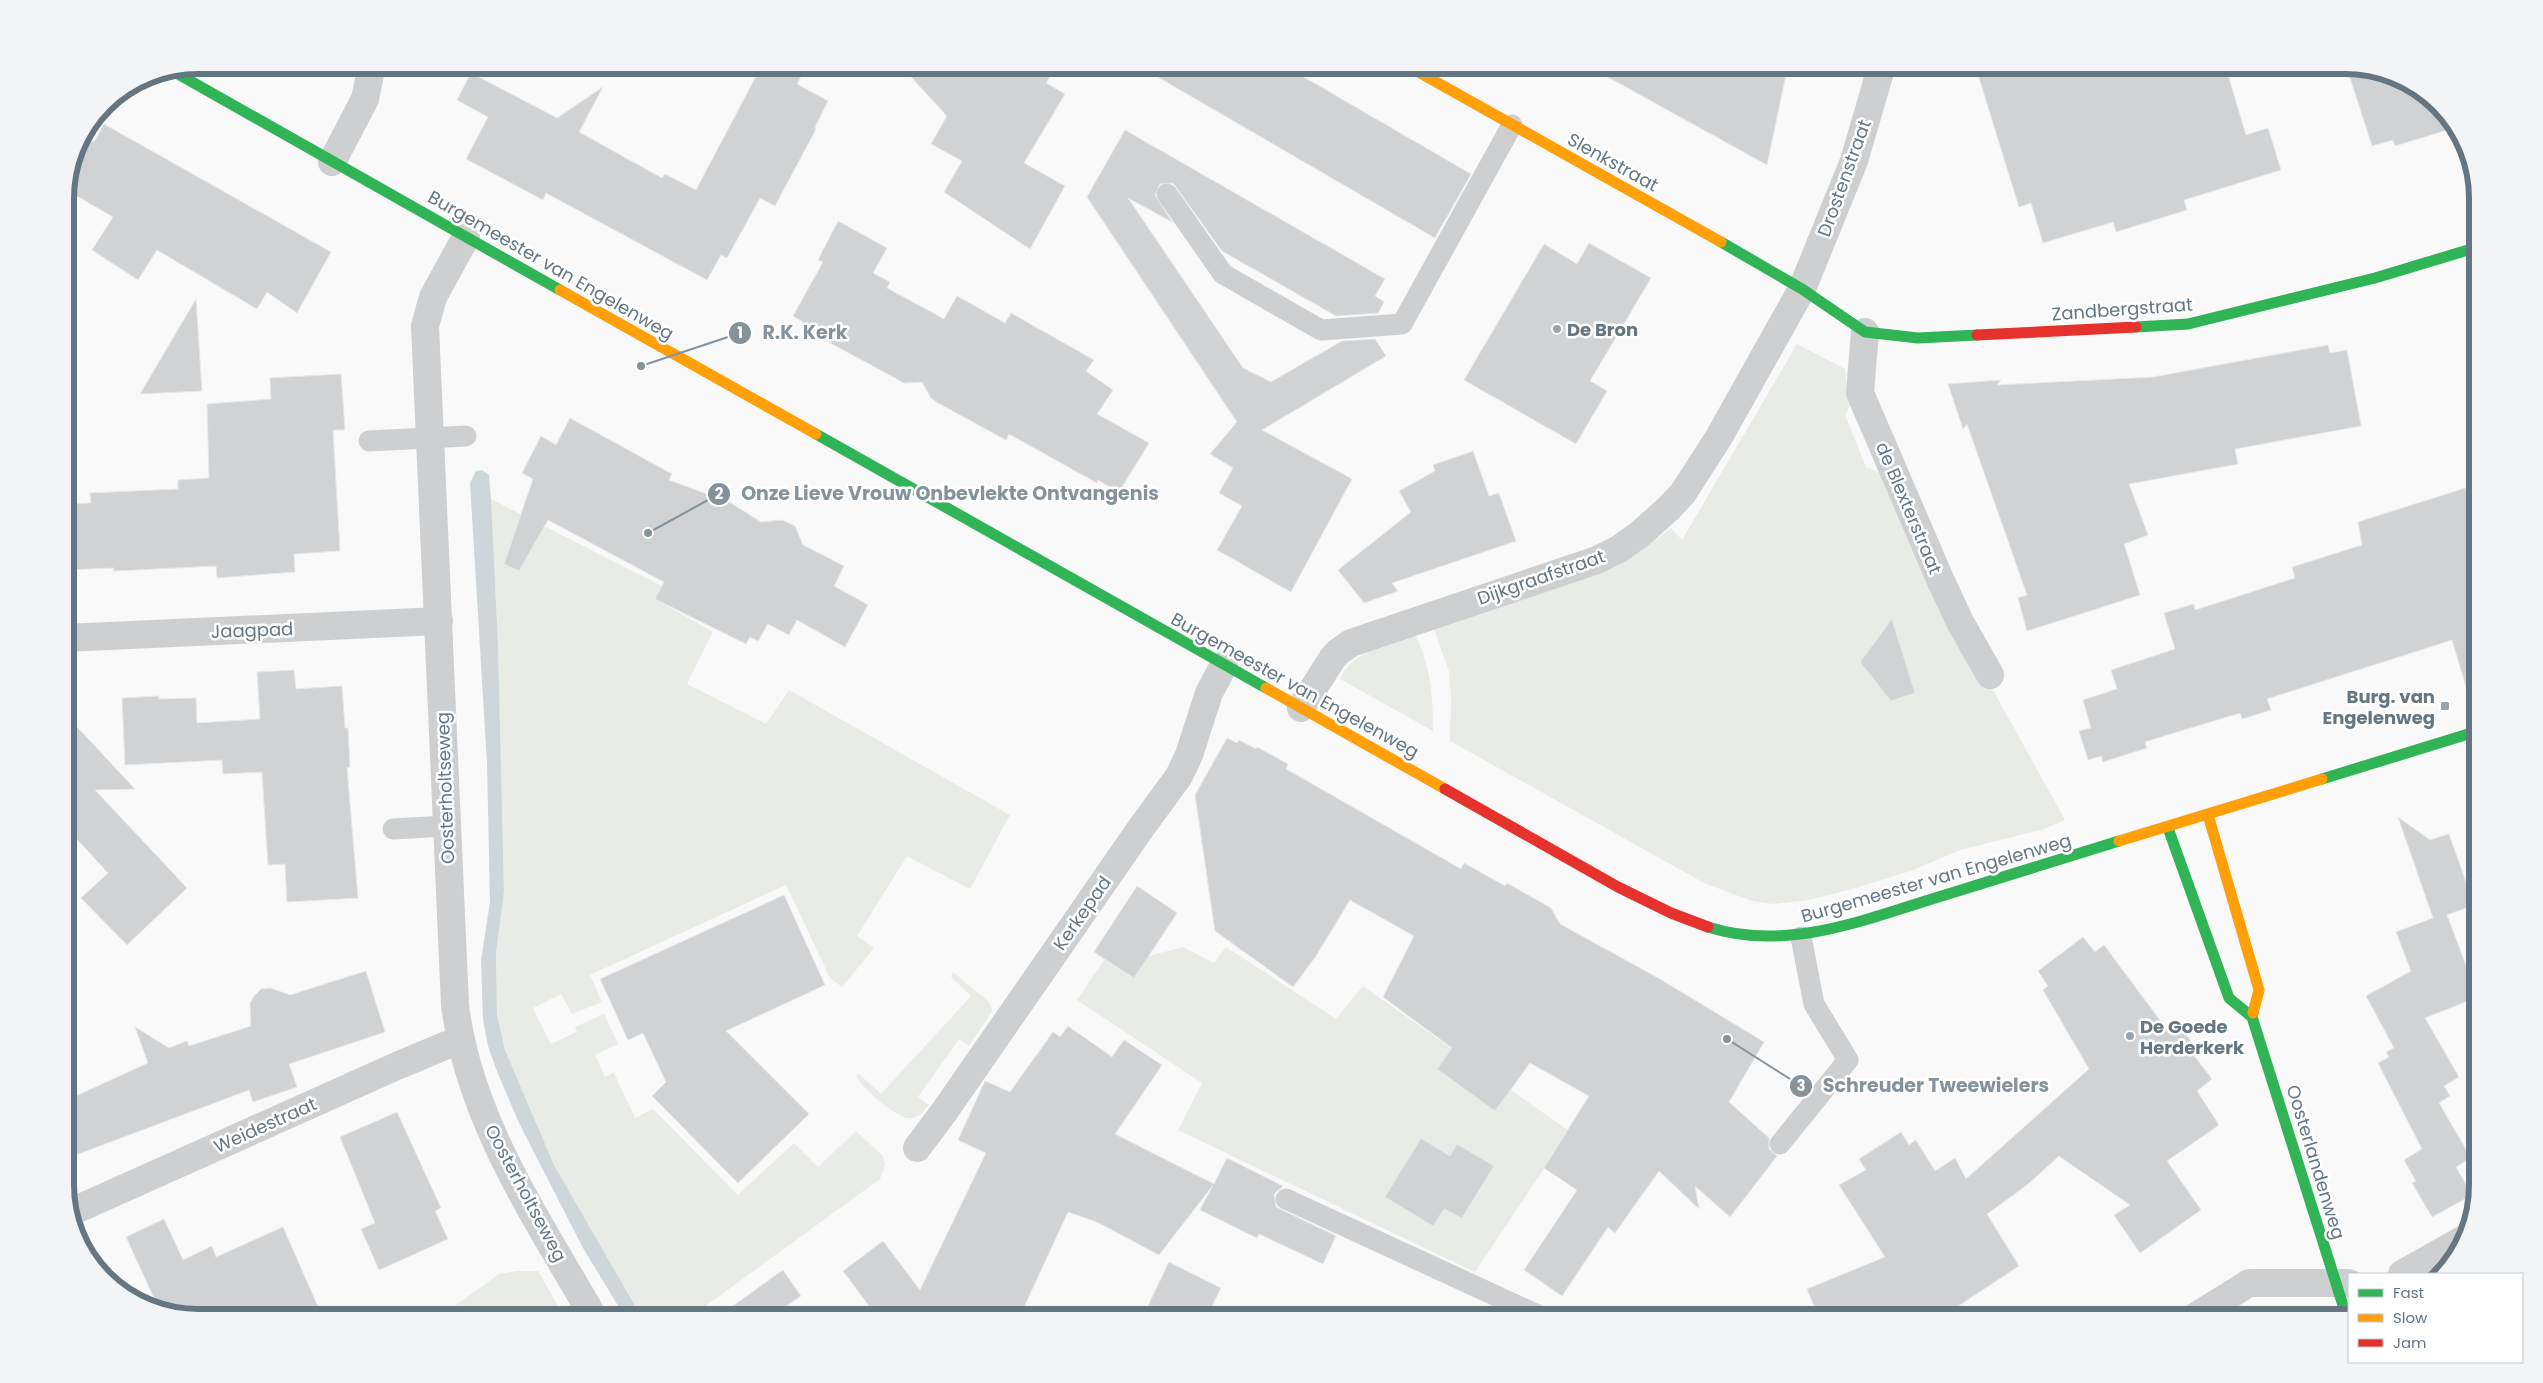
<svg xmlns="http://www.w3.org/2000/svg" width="2543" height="1383" viewBox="0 0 2543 1383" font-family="Poppins,sans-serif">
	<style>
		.green { fill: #e8ebe6 }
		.water { fill: #ced6d9 }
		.building { fill: #d0d2d3; stroke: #e8e8e8 }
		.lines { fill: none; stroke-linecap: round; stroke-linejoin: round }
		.lane { stroke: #cecfd0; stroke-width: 21 }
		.street { stroke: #cecfd0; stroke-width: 28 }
		.fast { stroke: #30b455; stroke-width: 11 }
		.slow { stroke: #ff9f0a; stroke-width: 11 }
		.jam { stroke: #e5322d; stroke-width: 11 }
		.poi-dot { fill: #99a4ac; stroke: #fff; stroke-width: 2 }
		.labels { text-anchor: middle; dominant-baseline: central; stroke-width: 5; stroke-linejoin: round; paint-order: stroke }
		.street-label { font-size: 18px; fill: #657683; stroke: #fff }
		.poi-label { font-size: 18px; font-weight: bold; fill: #657683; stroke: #fff; text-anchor: start }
		.rim { fill: none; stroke: #657683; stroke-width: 6 }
		.leader { fill: none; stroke: #84929c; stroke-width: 2 }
		.callout-dot { fill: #84929c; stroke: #fff; stroke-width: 2 }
		.mark-label { font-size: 15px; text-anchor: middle; font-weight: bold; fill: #fff }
		.callout-label { font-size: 19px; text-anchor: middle; font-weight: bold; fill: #84929c; stroke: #fff; stroke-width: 5; stroke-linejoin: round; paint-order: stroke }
	</style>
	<rect width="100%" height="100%" fill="#f9f9f9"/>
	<!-- green -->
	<path class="green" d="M 1797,344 L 1845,369 L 1847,387 L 1852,400 L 1845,415 L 1866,467 L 1882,474 L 1938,609 L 1980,686 L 1988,681 L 2065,820 L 2044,829 L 1960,850 L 1913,870 L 1856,888 L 1809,900 L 1773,904 L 1752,901 L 1704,883 L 1450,741 L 1451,697 L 1449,671 L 1434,629 L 1604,572 L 1641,551 L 1671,528 L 1682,540 Z
		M 491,499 L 662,586 L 655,599 L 713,632 L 687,684 L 766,724 L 789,690 L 1010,815 L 970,889 L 907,856 L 857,936 L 874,948 L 842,987 L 830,978 L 786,885 L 590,975 L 602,1002 L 572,1014 L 561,994 L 533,1008 L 551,1044 L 577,1032 L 575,1027 L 604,1014 L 618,1044 L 595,1055 L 605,1077 L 614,1073 L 635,1118 L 653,1109 L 738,1195 L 794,1143 L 818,1167 L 856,1131 L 883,1156 L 885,1165 L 880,1179 L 689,1318 L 624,1318 L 620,1309 L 626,1311 L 634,1304 L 554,1165 L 505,1050 L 497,1015 L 496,953 L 504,892 L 498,643 Z
		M 1416,635 C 1431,672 1433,692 1433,731 L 1340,679 C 1353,650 1389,645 1416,635 Z
		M 1183,947 L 1214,963 L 1226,947 L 1336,1019 L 1363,986 L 1569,1131 L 1475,1272 L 1178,1130 L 1202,1083 L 1077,1000 L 1110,951 L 1145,957 Z
		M 953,972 L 989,1002 L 992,1011 L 969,1046 L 959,1039 L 918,1097 L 929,1105 C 924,1111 919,1118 910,1118 C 897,1119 862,1088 856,1076 L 859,1074 L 881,1094 L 971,996 L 951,977 Z
		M 518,1271 L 538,1271 L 565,1318 L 445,1318 L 449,1310 L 499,1274 Z"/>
	<!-- water -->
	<path class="water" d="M 482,470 L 489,475 L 491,499 L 498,643 L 504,892 L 496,953 L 497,1015 L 505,1050 L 554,1165 L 634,1304 L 632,1311 L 620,1309 L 583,1248 L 519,1123 L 496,1069 L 488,1046 L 483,1019 L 481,961 L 490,902 L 487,763 L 470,483 L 476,471 Z"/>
	<!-- building -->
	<path class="building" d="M 762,65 L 807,65 L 797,84 L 828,101 L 815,127 L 816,129 L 775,206 L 760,198 L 727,258 L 721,255 L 707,280 L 546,193 L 543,200 L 466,159 L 488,117 L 457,100 L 471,73 L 557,118 L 603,87 L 579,132 L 662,178 L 665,174 L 696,190 Z
		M 900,65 L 1057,65 L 1046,83 L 1065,94 L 1024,163 L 1065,186 L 1030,249 L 944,192 L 962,161 L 931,144 L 947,116 Z
		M 1137,65 L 1283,65 L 1471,174 L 1435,238 Z
		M 1586,65 L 1788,65 L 1767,165 Z
		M 1975,65 L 2225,65 L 2246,135 L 2268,128 L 2281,170 L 2184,200 L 2187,210 L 2116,232 L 2113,222 L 2043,243 L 2031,203 L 2019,207 Z
		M 2346,65 L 2404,79 L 2457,127 L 2395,146 L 2393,140 L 2372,146 Z
		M 104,124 L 331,252 L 297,313 L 267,292 L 257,309 L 157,250 L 138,280 L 92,250 L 113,217 L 65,189 L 79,139 L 82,135 L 94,142 Z
		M 1125,130 L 1385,279 L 1375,296 L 1384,302 L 1378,313 L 1336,316 L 1222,251 L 1173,183 L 1160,184 L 1155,195 L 1172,222 L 1128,198 L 1243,368 L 1271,382 L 1342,341 L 1375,339 L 1386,356 L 1262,430 L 1352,479 L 1291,592 L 1217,550 L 1242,506 L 1219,493 L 1233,468 L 1210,454 L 1237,422 L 1087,197 Z
		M 838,221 L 887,248 L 873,273 L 890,282 L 887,288 L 944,319 L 957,296 L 1005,323 L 1011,313 L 1094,360 L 1086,371 L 1113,390 L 1097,414 L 1149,443 L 1119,492 L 1098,480 L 1097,483 L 1009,434 L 1006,440 L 938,403 L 931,398 L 922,382 L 904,383 L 801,327 L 803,322 L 793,316 L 823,262 L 818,260 Z
		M 1589,243 L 1651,278 L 1590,381 L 1607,391 L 1576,444 L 1464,380 L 1544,244 L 1577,264 Z
		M 196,299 L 202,391 L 140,394 Z
		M 2328,345 L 2330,353 L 2347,350 L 2361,426 L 2235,449 L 2238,464 L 2129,484 L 2148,535 L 2124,544 L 2140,595 L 2027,631 L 2018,598 L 2027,595 L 1967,424 L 1963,429 L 1948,384 L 2001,380 L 1997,385 L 2153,377 Z
		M 341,374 L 345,430 L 333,430 L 340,551 L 294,554 L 295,572 L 217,578 L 216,566 L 114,571 L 114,568 L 65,570 L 65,504 L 91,503 L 90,493 L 178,489 L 178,480 L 209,478 L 207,404 L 271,399 L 270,378 Z
		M 570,418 L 672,474 L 669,480 L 731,503 L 761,522 L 782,520 L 795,526 L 803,545 L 844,566 L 834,586 L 868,605 L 845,647 L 797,620 L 789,635 L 768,624 L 758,641 L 750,637 L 746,644 L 655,599 L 664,582 L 548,520 L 519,571 L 504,564 L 533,479 L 522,473 L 541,436 L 556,445 Z
		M 1473,451 L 1489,496 L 1499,493 L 1516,541 L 1392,583 L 1398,591 L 1364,603 L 1338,570 L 1411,512 L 1399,491 L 1435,471 L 1433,465 Z
		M 2478,484 L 2478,699 L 2470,700 L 2452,640 L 2267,699 L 2271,710 L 2242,719 L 2240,713 L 2164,736 L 2145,742 L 2147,748 L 2103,762 L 2101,756 L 2088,760 L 2079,731 L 2091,728 L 2083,700 L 2117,689 L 2111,670 L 2175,649 L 2164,613 L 2194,604 L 2195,610 L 2295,578 L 2292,567 L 2362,545 L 2358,522 Z
		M 1892,619 L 1915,693 L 1891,701 L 1860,662 Z
		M 294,670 L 296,689 L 342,686 L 345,728 L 348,728 L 350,767 L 347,768 L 358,898 L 287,902 L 285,864 L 268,865 L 262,772 L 223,774 L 222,760 L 125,765 L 122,698 L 159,696 L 159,699 L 196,698 L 197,723 L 260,719 L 257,672 Z
		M 65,714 L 135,789 L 95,790 L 187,888 L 127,945 L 81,898 L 108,873 L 65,826 Z
		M 1227,738 L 1237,743 L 1239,740 L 1256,749 L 1257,747 L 1288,764 L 1286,769 L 1461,869 L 1464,863 L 1505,886 L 1507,883 L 1551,908 L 1560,924 L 1660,979 L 1764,1042 L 1729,1102 L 1769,1138 L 1769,1149 L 1777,1156 L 1730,1217 L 1695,1186 L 1699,1209 L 1659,1171 L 1615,1233 L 1608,1227 L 1562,1296 L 1524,1270 L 1577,1190 L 1544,1168 L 1589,1096 L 1530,1063 L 1495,1111 L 1437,1069 L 1452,1048 L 1383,997 L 1414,936 L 1350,900 L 1316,956 L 1293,987 L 1215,931 L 1195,795 Z
		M 2398,817 L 2430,840 L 2449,834 L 2474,905 L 2447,915 L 2478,997 L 2425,1018 L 2459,1077 L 2444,1086 L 2450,1096 L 2439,1103 L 2471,1158 L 2456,1167 L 2472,1195 L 2432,1217 L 2412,1183 L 2416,1181 L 2404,1160 L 2422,1149 L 2378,1063 L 2389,1057 L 2386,1052 L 2394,1048 L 2366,996 L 2411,971 L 2396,932 L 2433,918 Z
		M 1137,886 L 1177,913 L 1134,978 L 1094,952 Z
		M 784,895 L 825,985 L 726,1031 L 809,1114 L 738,1183 L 652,1096 L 666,1082 L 643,1033 L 628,1040 L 600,979 Z
		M 2083,937 L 2095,952 L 2104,945 L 2165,1027 L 2175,1020 L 2194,1045 L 2189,1049 L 2212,1079 L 2197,1091 L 2219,1125 L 2167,1161 L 2201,1210 L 2140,1253 L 2114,1215 L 2130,1205 L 2059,1156 L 2027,1185 L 1987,1214 L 2019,1266 L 1940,1318 L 1819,1318 L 1807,1289 L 1885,1257 L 1839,1185 L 1866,1170 L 1859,1159 L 1901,1132 L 1909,1145 L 1916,1140 L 1935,1171 L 1955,1158 L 1966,1179 L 2089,1069 L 2043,990 L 2048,986 L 2038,971 Z
		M 366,971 L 385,1032 L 289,1064 L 297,1087 L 253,1102 L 249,1090 L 65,1159 L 65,1101 L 148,1063 L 135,1027 L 169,1048 L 187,1041 L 189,1046 L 251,1026 L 250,1003 L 255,995 L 261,989 L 270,988 L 290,995 Z
		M 1068,1026 L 1112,1057 L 1124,1040 L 1162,1065 L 1115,1134 L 1214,1184 L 1227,1158 L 1283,1186 L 1274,1194 L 1276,1207 L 1336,1236 L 1323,1264 L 1259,1234 L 1257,1238 L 1200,1210 L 1213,1185 L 1159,1255 L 1097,1222 L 1068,1212 L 1019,1318 L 878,1318 L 843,1271 L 883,1241 L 920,1290 L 986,1153 L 958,1140 L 985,1081 L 1010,1092 L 1053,1032 L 1060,1037 Z
		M 397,1112 L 441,1208 L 435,1211 L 448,1239 L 379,1270 L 361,1229 L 375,1223 L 340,1137 Z
		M 1421,1138 L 1450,1156 L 1457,1144 L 1494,1166 L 1462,1218 L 1444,1209 L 1433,1226 L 1385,1197 Z
		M 164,1219 L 183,1260 L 212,1246 L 216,1257 L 283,1227 L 323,1318 L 197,1318 L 159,1309 L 126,1237 Z
		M 1169,1262 L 1221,1288 L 1206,1318 L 1142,1318 Z
		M 783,1270 L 801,1296 L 769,1318 L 716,1318 Z"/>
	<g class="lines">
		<!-- lane -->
		<path class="lane" d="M 1167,194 L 1223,274 L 1321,330 L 1402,324 L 1512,125
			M 369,441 L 466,436
			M 393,829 L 446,826
			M 1780,1144 L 1848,1060 L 1814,1004 L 1801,937
			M 1286,1199 L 1544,1318"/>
		<!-- street -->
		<path class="street" d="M 332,162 L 365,99 L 372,65
			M 466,237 L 433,297 L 425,326 L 455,1005 C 469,1120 538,1220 594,1318
			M 1865,332 L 1860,393 L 1940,579 L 1960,622 L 1990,675
			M 65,638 L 439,621
			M 1301,708 L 1332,659 L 1338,652 L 1351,643 L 1597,560 L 1619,549 L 1639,535 L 1670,507 L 1683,493 L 1719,437 L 1802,289 L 1854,161 L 1882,65
			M 917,1148 L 944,1112 L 1141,828 L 1179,776 L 1189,755 L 1209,693 L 1224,665
			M 71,1212 L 399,1065 L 447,1045 L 461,1041
			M 2402,1274 L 2466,1238
			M 2193,1318 L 2249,1283 L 2349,1283"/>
		<!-- fast -->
		<path class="fast" d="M 171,70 L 560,290
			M 1721,242 L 1802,289 L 1865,332 L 1918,338 L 1977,335
			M 2136,327 L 2188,324 L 2375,278 L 2478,247
			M 816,434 L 1266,688
			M 2322,779 L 2478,731
			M 2168,828 L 2229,998 L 2252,1017
			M 1708,927 C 1789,953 1868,918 1945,895 C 2003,877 2061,859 2119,841
			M 2253,1013 L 2252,1017 L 2347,1318"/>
		<!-- slow -->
		<path class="slow" d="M 1406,65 L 1721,242
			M 560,290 L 816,434
			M 1266,688 L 1445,789
			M 2208,815 L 2259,990 L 2253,1013
			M 2119,841 L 2322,779"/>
		<!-- jam -->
		<path class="jam" d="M 1977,335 L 2136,327
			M 1445,789 L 1618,887 L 1671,913 L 1708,927"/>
	</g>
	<!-- markers -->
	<g class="poi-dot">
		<circle cx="1557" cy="329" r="5"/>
		<rect x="2440" y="701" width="10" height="10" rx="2.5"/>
		<circle cx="2130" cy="1036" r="5"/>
	</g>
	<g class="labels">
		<!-- street labels -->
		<g class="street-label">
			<text transform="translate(1613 162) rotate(29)">Slenkstraat</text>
			<text transform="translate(1844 178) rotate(-70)">Drostenstraat</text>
			<text transform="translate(551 265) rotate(30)">Burgemeester van Engelenweg</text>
			<text transform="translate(2122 309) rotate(-4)">Zandbergstraat</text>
			<text transform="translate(1909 508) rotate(67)">de Blexterstraat</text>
			<text transform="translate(1541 577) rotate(-19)">Dijkgraafstraat</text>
			<text transform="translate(252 630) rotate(-2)">Jaagpad</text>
			<text transform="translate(1295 685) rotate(29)">Burgemeester van Engelenweg</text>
			<text transform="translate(445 788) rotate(-92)">Oosterholtseweg</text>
			<text transform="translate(1936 878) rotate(-16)">Burgemeester van Engelenweg</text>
			<text transform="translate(1082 913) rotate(-55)">Kerkepad</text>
			<text transform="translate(265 1125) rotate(-24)">Weidestraat</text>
			<text transform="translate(2316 1162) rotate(73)">Oosterlandenweg</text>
			<text transform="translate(526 1193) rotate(62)">Oosterholtseweg</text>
		</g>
		<!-- poi labels -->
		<g class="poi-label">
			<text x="1567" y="329">De Bron</text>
			<text x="2435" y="696" text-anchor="end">Burg. van<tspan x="2435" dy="21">Engelenweg</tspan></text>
			<text x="2140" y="1026">De Goede<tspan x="2140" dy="21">Herderkerk</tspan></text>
		</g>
	</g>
	<!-- crop -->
	<path d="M0 0H2543V1383H0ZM198 74H2345A124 124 0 0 1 2469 198V1185A124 124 0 0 1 2345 1309H198A124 124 0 0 1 74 1185V198A124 124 0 0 1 198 74Z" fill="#f3f4f5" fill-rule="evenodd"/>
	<path class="rim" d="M198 74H2345A124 124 0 0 1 2469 198V1185A124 124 0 0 1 2345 1309H198A124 124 0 0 1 74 1185V198A124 124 0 0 1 198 74Z"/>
	<!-- callouts -->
	<path class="leader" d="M641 366L740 333M648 533L719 494M1727 1039L1801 1086"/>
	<g class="callout-dot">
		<circle cx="641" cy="366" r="5"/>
		<circle cx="648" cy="533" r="5"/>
		<circle cx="1727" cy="1039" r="5"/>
		<circle cx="740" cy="333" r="12"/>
		<circle cx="719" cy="494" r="12"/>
		<circle cx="1801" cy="1086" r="12"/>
	</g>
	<g class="mark-label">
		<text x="740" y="338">1</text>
		<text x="719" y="499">2</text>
		<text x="1801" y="1091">3</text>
	</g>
	<g class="callout-label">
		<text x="805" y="339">R.K. Kerk</text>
		<text x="950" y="500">Onze Lieve Vrouw Onbevlekte Ontvangenis</text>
		<text x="1936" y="1092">Schreuder Tweewielers</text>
	</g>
	<!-- legend -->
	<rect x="2348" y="1273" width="175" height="90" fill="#ffffff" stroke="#c1c8cd"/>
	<rect x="2358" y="1289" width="25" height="8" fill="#30b455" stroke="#c1c8cd"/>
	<text x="2393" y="1298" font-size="15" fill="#657683">Fast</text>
	<rect x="2358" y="1314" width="25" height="8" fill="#ff9f0a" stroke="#c1c8cd"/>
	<text x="2393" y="1323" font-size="15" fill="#657683">Slow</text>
	<rect x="2358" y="1339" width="25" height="8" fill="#e5322d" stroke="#c1c8cd"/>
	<text x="2393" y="1348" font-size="15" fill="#657683">Jam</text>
</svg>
